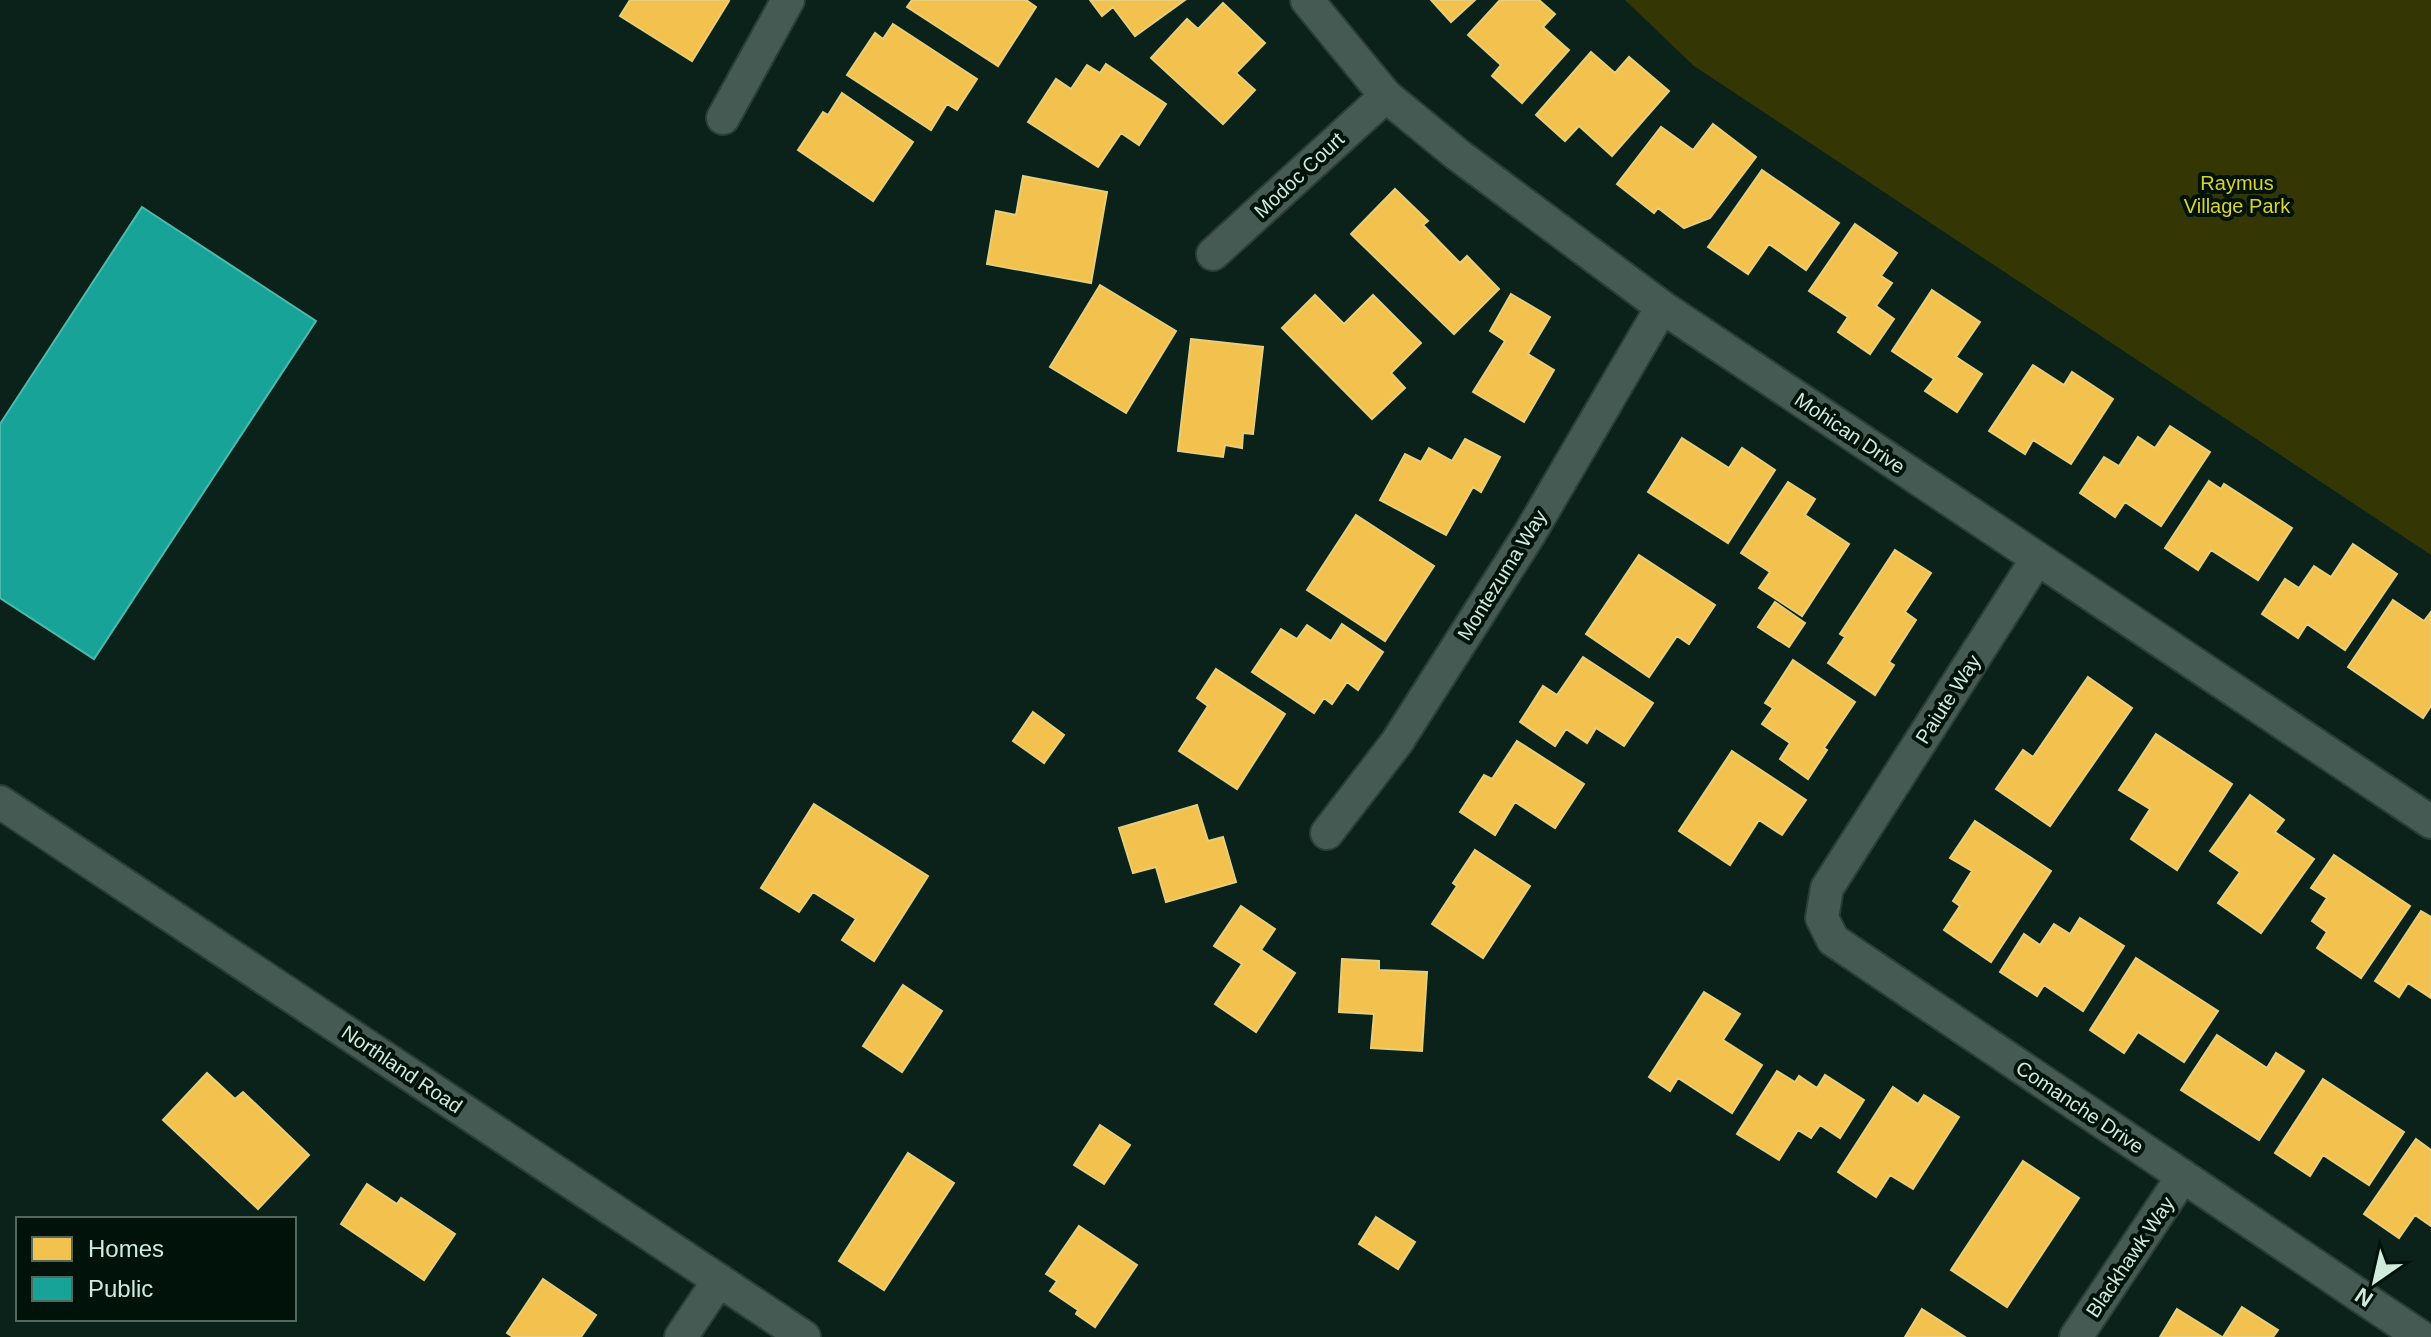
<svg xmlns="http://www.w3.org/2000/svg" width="2431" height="1337" viewBox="0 0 2431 1337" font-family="Arial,sans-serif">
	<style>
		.green { fill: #343604 }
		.homes { fill: #f2c14e; stroke: #e7ce79; stroke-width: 2 }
		.public { fill: #17a398; stroke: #4eb9ad; stroke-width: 2 }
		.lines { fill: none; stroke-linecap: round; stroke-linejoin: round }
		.minor-casing { stroke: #2c3c36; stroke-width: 36 }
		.minor { stroke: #445a52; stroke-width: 32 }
		.labels { text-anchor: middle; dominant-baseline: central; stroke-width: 8; stroke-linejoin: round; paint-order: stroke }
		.street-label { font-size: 20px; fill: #ceebde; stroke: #00120a }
		.park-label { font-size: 20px; fill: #dad228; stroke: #00120a }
	</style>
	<rect width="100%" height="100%" fill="#0a221a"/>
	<!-- green -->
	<path class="green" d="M 1625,0 L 2431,0 L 2431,555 L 1694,66 Z"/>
	<!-- homes -->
	<path class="homes" d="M 630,0 L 727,0 L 729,1 L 692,61 L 620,16 Z
		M 912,0 L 1026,0 L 1036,7 L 998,66 L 907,7 Z
		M 1090,0 L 1185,0 L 1135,36 L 1113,7 L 1102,16 Z
		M 1431,0 L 1475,0 L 1451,22 Z
		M 1500,0 L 1539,0 L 1555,14 L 1543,27 L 1569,50 L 1522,103 L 1492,76 L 1501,65 L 1468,35 Z
		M 1223,3 L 1265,43 L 1236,73 L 1255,90 L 1223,124 L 1151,58 L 1187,19 L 1198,29 Z
		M 893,24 L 977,79 L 957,110 L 947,104 L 931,130 L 847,75 L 875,33 L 883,39 Z
		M 1591,52 L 1615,73 L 1629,57 L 1669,91 L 1612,156 L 1579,126 L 1565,141 L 1536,115 Z
		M 1106,64 L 1166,104 L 1139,145 L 1121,133 L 1098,167 L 1028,122 L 1056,79 L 1071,89 L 1087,65 L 1100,73 Z
		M 842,93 L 913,142 L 873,201 L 798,150 L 823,112 L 828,115 Z
		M 1713,124 L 1756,157 L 1710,218 L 1684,228 L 1658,208 L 1654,213 L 1617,184 L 1661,127 L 1693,150 Z
		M 1762,170 L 1839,223 L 1806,270 L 1769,244 L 1748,274 L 1708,247 Z
		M 1023,176 L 1107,192 L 1091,283 L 987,264 L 996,211 L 1016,215 Z
		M 1395,189 L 1428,221 L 1423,225 L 1460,263 L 1467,256 L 1499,289 L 1454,334 L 1351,234 Z
		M 1855,224 L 1897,253 L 1881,276 L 1892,283 L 1876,306 L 1894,319 L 1870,354 L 1838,332 L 1848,317 L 1809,291 Z
		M 1100,285 L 1176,331 L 1126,413 L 1050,367 Z
		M 1932,290 L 1980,322 L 1956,357 L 1982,374 L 1957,412 L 1925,391 L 1934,379 L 1892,351 Z
		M 1511,294 L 1550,317 L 1528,354 L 1554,370 L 1524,422 L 1473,392 L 1505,341 L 1490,331 Z
		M 1315,295 L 1344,324 L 1373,295 L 1421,343 L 1391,373 L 1405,388 L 1372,419 L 1282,328 Z
		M 1191,339 L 1263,347 L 1253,434 L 1243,433 L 1242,448 L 1225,445 L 1223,457 L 1178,451 Z
		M 2033,365 L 2064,385 L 2072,372 L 2113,399 L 2071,464 L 2033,440 L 2025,454 L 1989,431 Z
		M 2170,426 L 2210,452 L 2161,526 L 2125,502 L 2115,517 L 2080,493 L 2104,457 L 2119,466 L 2138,437 L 2155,448 Z
		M 1682,438 L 1729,468 L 1742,448 L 1775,470 L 1728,543 L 1648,492 Z
		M 1465,439 L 1500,457 L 1481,492 L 1473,487 L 1446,535 L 1380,500 L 1405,454 L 1421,462 L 1429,448 L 1452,461 Z
		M 2209,481 L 2221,489 L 2224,484 L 2292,528 L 2258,580 L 2211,550 L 2198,570 L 2165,548 Z
		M 1788,482 L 1815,499 L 1805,515 L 1849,544 L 1802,616 L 1759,588 L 1770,572 L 1741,553 Z
		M 1356,515 L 1434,566 L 1385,641 L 1307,590 Z
		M 2353,544 L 2397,574 L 2345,650 L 2307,624 L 2298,638 L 2262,614 L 2285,579 L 2299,588 L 2314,566 L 2331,577 Z
		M 1895,550 L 1931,573 L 1905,612 L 1916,620 L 1889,662 L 1894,665 L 1875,695 L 1828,663 L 1845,637 L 1840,634 Z
		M 1639,555 L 1715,605 L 1689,644 L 1677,636 L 1649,677 L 1586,634 Z
		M 2393,600 L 2424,621 L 2431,612 L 2431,706 L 2423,718 L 2348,667 Z
		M 1775,602 L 1805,623 L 1789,647 L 1758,627 Z
		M 1342,624 L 1383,652 L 1358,690 L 1347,682 L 1332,704 L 1324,698 L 1314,713 L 1252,672 L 1281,629 L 1297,639 L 1307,625 L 1331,641 Z
		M 1583,657 L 1653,703 L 1624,746 L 1596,728 L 1587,743 L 1566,729 L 1555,746 L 1520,722 L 1543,686 L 1557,695 Z
		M 1793,660 L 1855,702 L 1824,748 L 1827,750 L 1808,779 L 1780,759 L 1790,743 L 1762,724 L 1773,708 L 1765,703 Z
		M 1216,669 L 1285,714 L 1237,789 L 1179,751 L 1208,706 L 1197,698 Z
		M 2088,677 L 2132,708 L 2050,826 L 1996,789 L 2023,750 L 2033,757 Z
		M 1033,712 L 1064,735 L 1044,763 L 1013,741 Z
		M 2156,734 L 2232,784 L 2177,870 L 2131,839 L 2150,809 L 2119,790 Z
		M 1517,741 L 1584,784 L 1555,828 L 1515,802 L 1495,835 L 1460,812 L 1484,775 L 1492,779 Z
		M 1732,751 L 1806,800 L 1782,835 L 1759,820 L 1730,865 L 1679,831 Z
		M 2250,795 L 2284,820 L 2275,832 L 2314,859 L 2261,933 L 2218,903 L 2240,872 L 2210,851 Z
		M 814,804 L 928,876 L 874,961 L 842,940 L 856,919 L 813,892 L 799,912 L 761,888 Z
		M 1197,805 L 1208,841 L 1223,837 L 1236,882 L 1166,902 L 1156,867 L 1133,873 L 1119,828 Z
		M 1975,821 L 2051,871 L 1991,962 L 1944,930 L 1960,906 L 1953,901 L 1972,871 L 1950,858 Z
		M 1475,850 L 1530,886 L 1483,958 L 1432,924 L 1457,886 L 1453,883 Z
		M 2334,855 L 2410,906 L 2361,978 L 2317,948 L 2327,932 L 2312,921 L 2327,898 L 2311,888 Z
		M 1241,906 L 1275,929 L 1261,950 L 1295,973 L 1256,1032 L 1215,1004 L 1242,964 L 1214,946 Z
		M 2421,911 L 2431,917 L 2431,998 L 2408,983 L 2399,997 L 2375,981 Z
		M 2080,918 L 2124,946 L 2083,1011 L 2044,985 L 2037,996 L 2000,972 L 2024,934 L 2040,945 L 2054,924 L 2070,934 Z
		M 2136,958 L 2218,1011 L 2184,1062 L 2138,1032 L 2124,1053 L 2090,1030 Z
		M 1342,959 L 1379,961 L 1379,970 L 1427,972 L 1422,1051 L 1371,1048 L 1374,1014 L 1339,1012 Z
		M 903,985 L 942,1011 L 902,1072 L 863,1046 Z
		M 1704,992 L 1740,1014 L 1723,1040 L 1762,1065 L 1732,1113 L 1678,1078 L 1670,1091 L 1649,1077 Z
		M 2217,1035 L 2267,1068 L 2276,1053 L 2304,1071 L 2259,1140 L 2181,1090 Z
		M 1777,1071 L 1795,1082 L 1799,1076 L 1817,1088 L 1825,1075 L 1864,1100 L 1840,1138 L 1820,1125 L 1811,1138 L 1798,1130 L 1779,1160 L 1737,1134 Z
		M 207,1073 L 235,1099 L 243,1092 L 309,1155 L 258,1209 L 163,1120 Z
		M 2323,1079 L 2404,1132 L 2369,1185 L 2323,1155 L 2310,1176 L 2275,1153 Z
		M 1893,1087 L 1918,1104 L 1924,1095 L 1959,1117 L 1913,1189 L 1890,1175 L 1876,1197 L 1838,1172 Z
		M 1100,1125 L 1130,1145 L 1104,1184 L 1074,1165 Z
		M 2416,1139 L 2431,1150 L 2431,1226 L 2415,1215 L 2399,1238 L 2364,1214 Z
		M 908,1153 L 954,1183 L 884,1290 L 839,1261 Z
		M 2023,1161 L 2079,1198 L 2007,1307 L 1951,1270 Z
		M 367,1184 L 397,1204 L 401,1198 L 455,1234 L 424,1280 L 341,1224 Z
		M 1376,1217 L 1415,1242 L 1398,1269 L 1359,1244 Z
		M 1079,1226 L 1137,1265 L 1095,1327 L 1076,1314 L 1078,1310 L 1050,1291 L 1057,1281 L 1046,1274 Z
		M 543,1279 L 596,1315 L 581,1337 L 513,1337 L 507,1333 Z
		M 2242,1307 L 2278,1330 L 2273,1337 L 2223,1337 Z
		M 1922,1309 L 1965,1337 L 1905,1337 Z
		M 2177,1309 L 2222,1337 L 2160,1337 Z"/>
	<!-- public -->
	<path class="public" d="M 142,207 L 316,321 L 94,659 L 0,598 L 0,424 Z"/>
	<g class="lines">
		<!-- minor casing -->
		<g class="minor-casing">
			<path id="minor" d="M 1307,0 L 1386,96 L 1458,155 L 1662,307 L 2431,822
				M 723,118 L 788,0
				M 1213,254 L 1386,96
				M 2037,559 L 1827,888 L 1822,918 L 1833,940 L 2421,1337
				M 0,802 L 804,1337
				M 1327,833 L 1397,742 L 1530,533 L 1662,307
				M 681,1337 L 719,1280
				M 2076,1337 L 2183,1176"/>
		</g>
		<!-- minor -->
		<use href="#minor" class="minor"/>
	</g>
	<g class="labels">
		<!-- street labels -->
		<g class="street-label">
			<text transform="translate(1299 175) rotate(-43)">Modoc Court</text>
			<text transform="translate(1850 433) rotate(34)">Mohican Drive</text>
			<text transform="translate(1502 575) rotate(-58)">Montezuma Way</text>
			<text transform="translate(1948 699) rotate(-57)">Paiute Way</text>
			<text transform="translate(402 1069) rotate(34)">Northland Road</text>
			<text transform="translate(2080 1107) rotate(34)">Comanche Drive</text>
			<text transform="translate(2130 1257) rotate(-56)">Blackhawk Way</text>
		</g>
		<!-- park labels -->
		<g class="park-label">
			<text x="2237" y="183">Raymus<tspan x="2237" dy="23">Village Park</tspan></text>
		</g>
	</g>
	<!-- legend -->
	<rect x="16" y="1217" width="280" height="104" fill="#00120a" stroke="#52695f" stroke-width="2"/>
	<rect x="32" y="1237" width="40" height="24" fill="#f2c14e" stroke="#52695f" stroke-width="2"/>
	<text x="88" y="1257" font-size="24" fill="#ceebde">Homes</text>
	<rect x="32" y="1277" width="40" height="24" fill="#17a398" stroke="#52695f" stroke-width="2"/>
	<text x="88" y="1297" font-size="24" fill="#ceebde">Public</text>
	<!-- north arrow -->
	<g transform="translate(2375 1281) rotate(214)" stroke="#00120a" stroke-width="6" paint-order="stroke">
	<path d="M0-6L14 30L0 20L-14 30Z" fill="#ceebde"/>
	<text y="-12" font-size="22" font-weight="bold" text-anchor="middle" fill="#ceebde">N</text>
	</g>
</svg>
